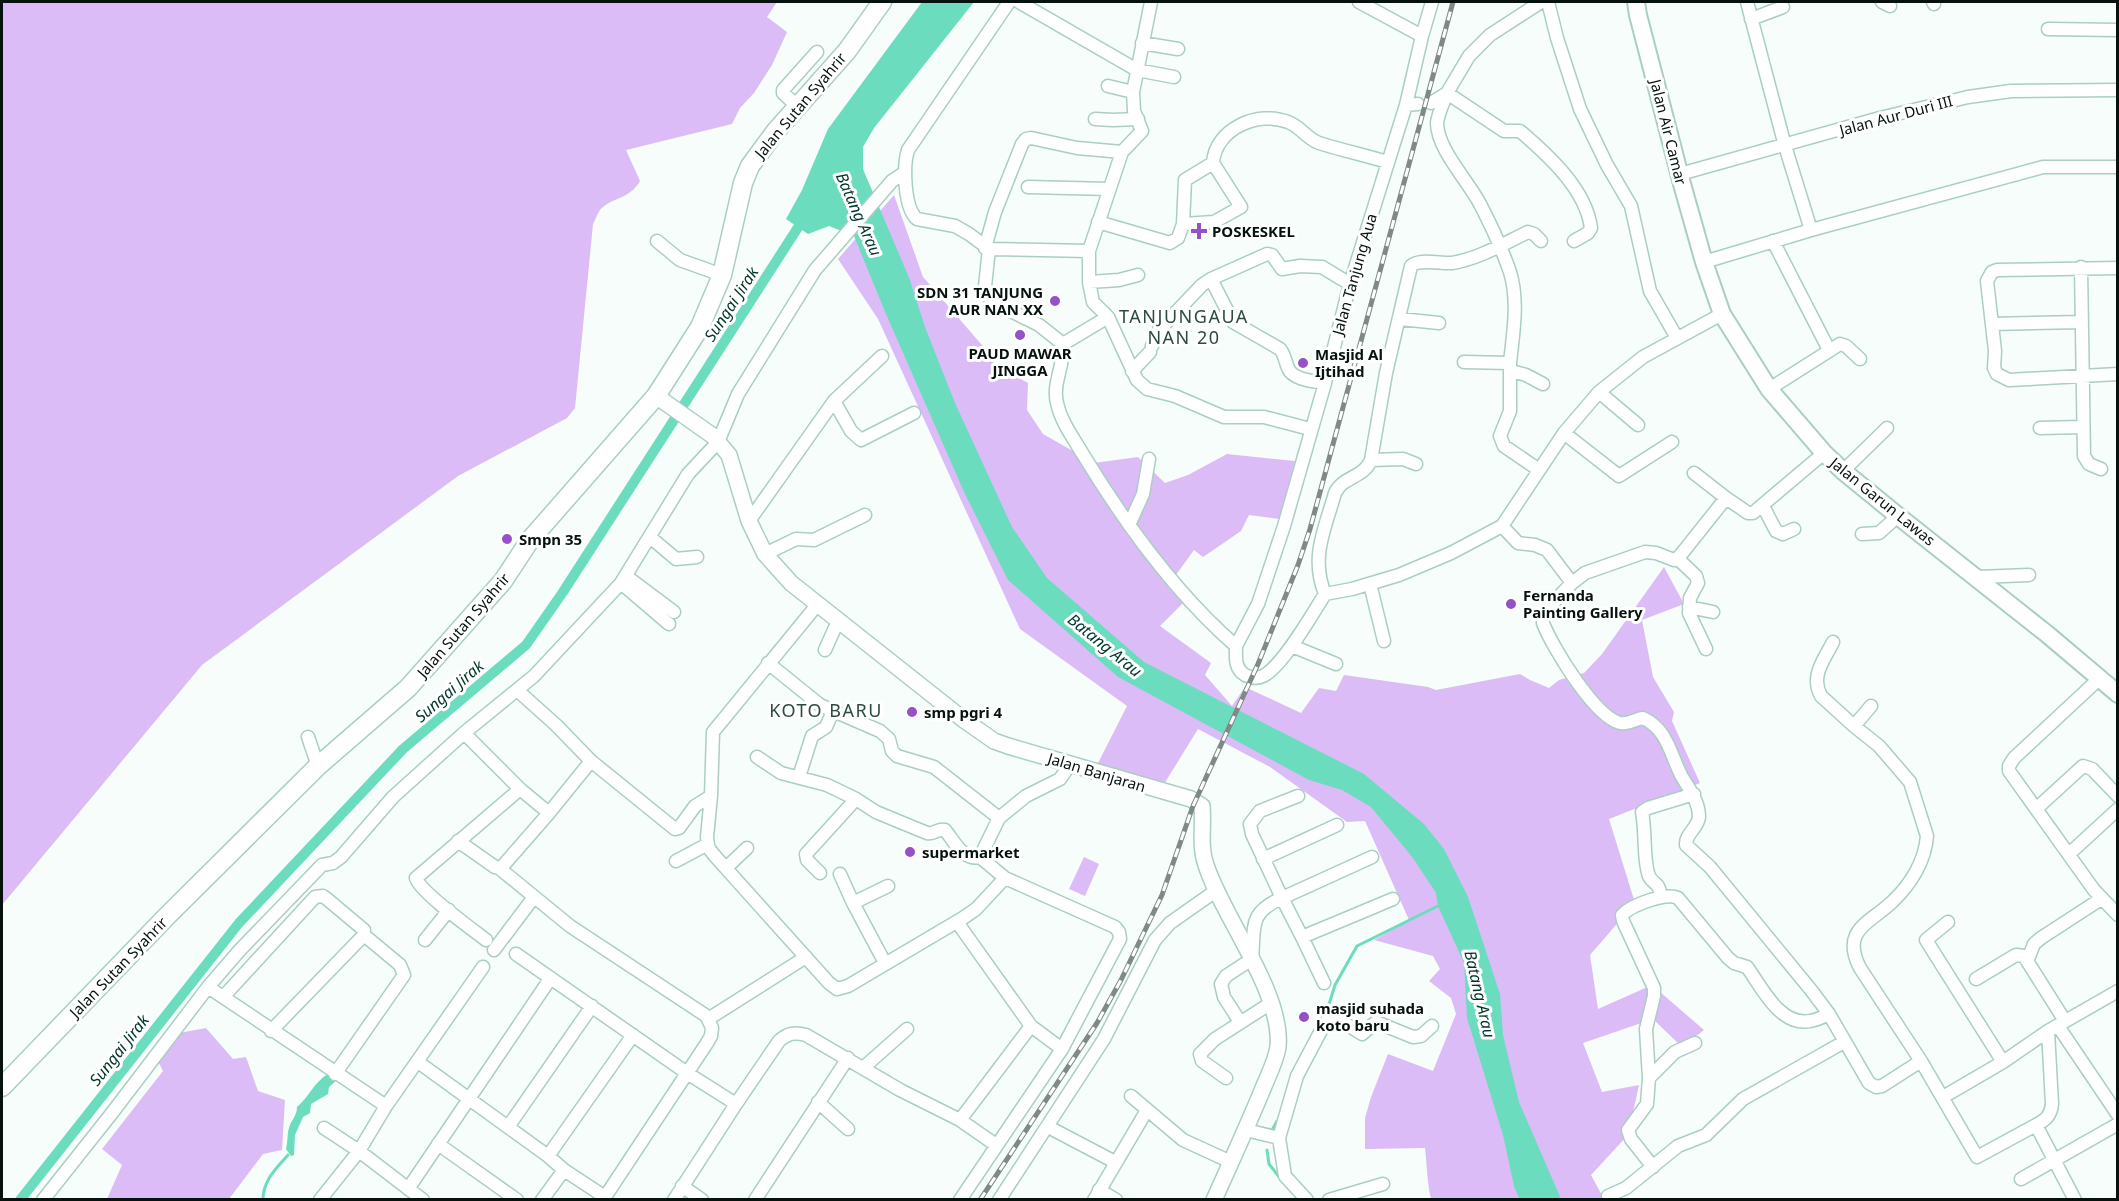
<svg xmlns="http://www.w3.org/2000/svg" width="2119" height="1201" viewBox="0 0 2119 1201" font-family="'Noto Sans',sans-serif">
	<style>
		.green { fill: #dbbcf7 }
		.water { fill: #6cdcbf }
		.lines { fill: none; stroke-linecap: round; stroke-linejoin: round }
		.stream { stroke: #6cdcbf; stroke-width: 3 }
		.canal { stroke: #6cdcbf; stroke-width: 10 }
		.minor-casing { stroke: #aacec3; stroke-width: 15 }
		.tertiary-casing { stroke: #aacec3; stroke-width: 18 }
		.secondary-casing { stroke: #aacec3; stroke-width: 20 }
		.primary-casing { stroke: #aacec3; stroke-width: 21 }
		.minor { stroke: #fff; stroke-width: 12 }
		.tertiary { stroke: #fff; stroke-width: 15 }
		.secondary { stroke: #fff; stroke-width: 16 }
		.primary { stroke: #fff; stroke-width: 18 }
		.rail-casing { stroke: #7f8986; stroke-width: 5 }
		.rail { stroke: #fff; stroke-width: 3; stroke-dasharray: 9; stroke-linecap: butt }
		.poi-dot { fill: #9552c7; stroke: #fff; stroke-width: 2 }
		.labels { text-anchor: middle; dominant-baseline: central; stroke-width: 6; stroke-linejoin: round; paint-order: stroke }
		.street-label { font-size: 15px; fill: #05120e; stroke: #fff }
		.poi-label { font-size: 15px; font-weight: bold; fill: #05120e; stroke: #fff; text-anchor: start }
		.water-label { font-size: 16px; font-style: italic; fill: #00362a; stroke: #fff }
		.quarter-label { font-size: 18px; letter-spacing: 1.5px; fill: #2b4b42; stroke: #fff }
	</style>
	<rect width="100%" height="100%" fill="#f6fdfb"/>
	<!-- green -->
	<path class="green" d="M 2,2 L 777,2 L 767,17 L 787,32 L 772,65 L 754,93 L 740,108 L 732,124 L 626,150 L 640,181 C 629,199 617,196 603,207 C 598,210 596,219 593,224 L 575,408 L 567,418 L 458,476 L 202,665 L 2,905 Z
		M 894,195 L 923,277 L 988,352 L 995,365 L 1028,383 L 1027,410 L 1043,434 L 1094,463 L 1138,457 L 1165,483 L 1188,475 L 1227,454 L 1295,461 L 1279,519 L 1249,515 L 1241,531 L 1203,557 L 1194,550 L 1173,579 L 1188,598 L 1160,626 L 1211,663 L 1205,675 L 1232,706 L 1245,687 L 1301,713 L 1319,688 L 1336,691 L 1344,675 L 1428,687 L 1436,690 L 1520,674 L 1530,680 L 1549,688 L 1559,680 L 1584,673 L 1602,654 L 1664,567 L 1684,604 L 1642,620 L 1653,677 L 1674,712 L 1672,721 L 1700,783 L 1609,819 L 1635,903 L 1590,955 L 1598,1009 L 1652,985 L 1704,1030 L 1682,1047 L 1653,1019 L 1583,1043 L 1602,1092 L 1639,1085 L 1628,1135 L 1591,1175 L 1604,1199 L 1431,1199 C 1427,1182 1427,1165 1425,1148 L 1365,1149 L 1365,1118 L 1371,1097 L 1388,1054 L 1433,1071 L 1456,1014 L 1451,998 L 1429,981 L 1440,969 L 1433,956 L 1374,940 L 1409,920 L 1365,821 L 1347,822 L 1270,767 L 1198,729 L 1161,789 L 1095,769 L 1127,706 L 1020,629 L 878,319 L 838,259 Z
		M 1084,857 L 1099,864 L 1085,896 L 1069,889 Z
		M 206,1028 L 233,1059 L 246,1057 L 258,1091 L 285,1100 L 282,1150 L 263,1154 L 229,1199 L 107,1199 L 122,1165 L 102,1149 L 163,1071 L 152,1049 L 163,1036 Z"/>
	<!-- water -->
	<path class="water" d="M 922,2 L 974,2 L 874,128 L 863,147 L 863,169 L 910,280 L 925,327 L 955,403 L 1012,527 L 1047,578 L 1144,662 L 1364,774 L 1424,824 L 1444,849 L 1468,897 L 1500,994 L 1503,1035 L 1519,1102 L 1561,1199 L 1519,1198 L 1514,1186 L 1503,1135 L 1467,1018 L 1464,963 L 1438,906 L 1436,893 L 1413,858 L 1371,807 L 1342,790 L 1309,780 L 1118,677 L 1008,580 L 965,494 L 886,314 L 854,236 L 829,226 L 808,234 L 786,219 L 802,190 L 828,129 Z
		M 328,1074 L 339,1078 L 329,1087 L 328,1094 L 311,1104 L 310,1113 L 303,1117 L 295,1135 L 294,1155 L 291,1156 L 286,1149 C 288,1142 287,1134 289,1128 C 291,1120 297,1116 297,1107 C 309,1097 314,1082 328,1074 Z"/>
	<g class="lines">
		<!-- stream -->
		<path class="stream" d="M 1326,1014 L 1335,985 L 1357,946 L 1440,905
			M 1271,1132 L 1277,1121
			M 1267,1150 L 1269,1164 L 1280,1178
			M 263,1200 C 263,1180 276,1169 288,1155"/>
		<!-- canal -->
		<path class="canal" d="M 20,1200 L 239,923 L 403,749 L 526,645 L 563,592 L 806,215"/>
		<!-- minor casing -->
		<g class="minor-casing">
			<path id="minor" d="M 1009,2 L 908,150 C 903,166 904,208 917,219 L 955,226 L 969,234 L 989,249 L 1089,251
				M 1019,2 L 1137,70 L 1174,77
				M 1151,2 L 1133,92 L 1134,111 L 1142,131 L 1122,152 L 1089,251 L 1089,282 L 1093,302 L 1108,317 L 1137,380 L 1147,389 L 1175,396 L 1224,417 L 1264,417 L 1310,429
				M 1548,2 L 1557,38 L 1580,109 L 1607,165 L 1631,206 L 1650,291 L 1677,338
				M 1747,2 L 1785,146 L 1811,230
				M 1882,2 L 1890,6
				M 1933,2 L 1934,4
				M 1751,19 L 1783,7
				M 2048,29 L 2118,30
				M 1422,36 L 1432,2
				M 1142,43 L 1178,49
				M 1108,86 L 1133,92
				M 1431,103 L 1447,93 L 1469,56 L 1490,35 L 1541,2
				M 1406,105 L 1418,104
				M 797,106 L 783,93 L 783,90 L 817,52
				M 1095,119 L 1113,120 L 1138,119
				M 1213,163 L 1185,180 L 1183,224 L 1214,222 L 1241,207 L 1213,163 C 1215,129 1258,110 1288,122 C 1300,126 1307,139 1319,143 C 1341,150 1364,155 1387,162
				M 1680,174 L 1880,118 L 1968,97 L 2011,91 L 2118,90
				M 1028,187 L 1109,189
				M 1098,222 L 1170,243 L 1178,238 L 1183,224
				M 657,241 L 680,260 L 722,275
				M 1773,241 L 1829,350
				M 985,248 L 995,212 L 1022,144 L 1026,139 L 1031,138 L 1077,148 L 1122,152
				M 989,249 L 985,286 L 991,301 L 1039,325 L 1063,344 C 1065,364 1052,383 1057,403 C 1061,422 1074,439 1084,456 C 1126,525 1175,593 1236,646 C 1236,657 1234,668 1245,675 C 1251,678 1257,679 1263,676 C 1282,667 1313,613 1325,594 L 1352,589 L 1399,575 L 1451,553 L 1502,526 L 1564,433 L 1599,392 L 1643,357 L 1722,314
				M 1704,262 L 1811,230 L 2043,167 L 2118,167
				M 2081,267 L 2084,456 L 2089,464 L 2101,469
				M 2118,268 L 1997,270 L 1992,272 L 1987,281 L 1995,351 L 1994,368 L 1997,374 L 2009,380 L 2118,374
				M 1211,279 L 1233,322 L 1280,349 C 1285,355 1285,361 1288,368 C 1293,380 1313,381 1325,383
				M 1089,282 L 1119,280 L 1138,275
				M 1400,319 L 1439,323
				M 1992,324 L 2081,322
				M 1063,344 L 1108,317
				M 1152,346 L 1159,330 L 1202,285 L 1211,279 L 1267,254 L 1272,255 L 1282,269 L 1300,266 L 1322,267 L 1350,284
				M 1464,362 L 1510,363 C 1513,334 1519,301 1510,272 C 1502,249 1491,225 1480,204 C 1469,182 1437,149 1437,123 C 1438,113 1444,102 1447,93 L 1504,131 L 1520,131 C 1548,155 1586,189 1591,228 L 1588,233 L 1574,241
				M 1510,363 L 1510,411 L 1500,436 L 1504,446 L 1539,470
				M 1132,371 L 1150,352
				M 1511,371 L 1526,375 L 1543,384
				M 1769,389 L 1840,344 L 1846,346 L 1860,359
				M 1599,392 L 1638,425
				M 834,401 L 851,431 L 861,440 L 914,413
				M 2040,428 L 2082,427
				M 1564,433 L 1619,476 L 1672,442
				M 1824,453 L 1753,513 L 1748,513 L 1726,498 L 1679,557 L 1674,560 L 1656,553 L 1645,552 L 1585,573 L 1572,583 L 1548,608 L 1543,617 L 1543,623 C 1552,647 1595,717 1620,723 C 1628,725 1635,719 1643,718 C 1667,729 1670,753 1681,775 C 1688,788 1699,800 1699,817 C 1698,828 1685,834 1686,845 L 1710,867 L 1811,990 L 1829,1014 L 1869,1083 L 1876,1087 L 1882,1086 L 1921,1061
				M 1416,464 L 1403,459 L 1371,460 L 1386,373 L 1411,266 C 1419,258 1441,264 1452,263 C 1478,259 1505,243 1528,232 L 1534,234 L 1541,241
				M 1843,471 L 1887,428
				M 1694,473 L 1726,498
				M 1763,506 L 1776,531 L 1783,534 L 1794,529
				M 749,521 L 834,401 L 882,356
				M 1129,525 L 1143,494 L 1149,459
				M 1502,526 L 1518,543 L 1535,545 L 1547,550 L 1572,583
				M 1862,534 L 1879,533 L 1898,516
				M 650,537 L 676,559 L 697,557
				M 765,554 L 796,539 L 814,540 L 865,515
				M 1677,558 L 1696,576 L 1698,583 L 1690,598 L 1689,613 L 1706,649
				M 626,576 L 674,612
				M 1978,577 L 2029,575
				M 621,583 L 669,624
				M 1370,584 L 1384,641
				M 1325,594 C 1310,557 1325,529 1335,493 C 1343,476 1364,478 1371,460
				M 817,605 L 713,732 L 711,796 L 707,837 L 708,847 L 714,855 L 829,983 L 837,989 L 848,986 L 963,918 L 976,909 L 1005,878
				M 1689,607 L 1713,612
				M 1833,642 C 1824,660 1810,676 1821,696 L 1854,726 L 1879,746 L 1910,782 L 1927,836 C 1925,861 1911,884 1893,901 C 1871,923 1840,929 1860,968 L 1921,1061 L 1977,1157 L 2036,1125 C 2046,1120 2051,1115 2052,1104 L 2048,1031
				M 1236,646 L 1258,604 L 1284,526 L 1325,383 L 1350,284 L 1406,105 L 1422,36 L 1359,2
				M 1292,646 L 1336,664
				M 825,650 L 838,621
				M 768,663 L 820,705 L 880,731 L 889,739 L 892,751 L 897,756 L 934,767 L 999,818
				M 2100,678 L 2014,758 L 2009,766 L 2009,771 L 2094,890 L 2118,915
				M 517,690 L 556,725 L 591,761 L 549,813
				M 1854,726 L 1871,706
				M 308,737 L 318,766
				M 757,757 L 781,773 L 827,785 L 856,799
				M 591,761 L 675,829 L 679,828 L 695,806 L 711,796
				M 799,777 L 812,736 L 826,727 L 833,711
				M 1298,796 L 1260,811 L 1250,824 L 1252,834 L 1282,898 L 1372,857
				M 2036,809 L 2083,766 L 2092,769 L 2118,796
				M 458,841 L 495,867 L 501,868 L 549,813 L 520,789 L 464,733
				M 2069,854 L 2118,809
				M 1263,859 L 1337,825
				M 676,861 L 708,844
				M 499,868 L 570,926 L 705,1015 L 708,1019 L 712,1028 L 711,1036 L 707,1043 L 603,1200
				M 726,868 L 747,848
				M 820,873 L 807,860 L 806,854 L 856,799 L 876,812 L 927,833 C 934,835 938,828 945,830 C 954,841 963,861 980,857
				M 840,874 L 853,903 L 885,963
				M 1661,897 C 1660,893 1660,887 1656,884 C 1652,880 1649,879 1648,873 C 1643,854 1646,833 1642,812 L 1648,808 L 1694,794
				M 853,903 L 888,886
				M 957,922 L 1031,1026 L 1062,1049
				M 1948,922 L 1926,940 L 2003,1062 L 2048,1031 L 2118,991
				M 1302,937 L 1324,983
				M 425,940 L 449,910
				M 486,940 C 472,929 420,892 416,878 L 520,789
				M 494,950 L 534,897
				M 516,954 L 687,1073 L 736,1104 L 674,1200
				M 2028,959 L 2034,944 L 2041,938 L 2101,899
				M 1976,979 L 2016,955 L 2024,956 L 2065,1021
				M 208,987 L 386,1106
				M 224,996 L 315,897 L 323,896 L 327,899 L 364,930 L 364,935 L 271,1031
				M 708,1019 L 806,957
				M 1240,1022 L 1224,997 L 1221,984 L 1226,976 L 1252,959 C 1255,926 1248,913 1282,898 L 1302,937 L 1393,899
				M 2058,1026 L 2118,1115
				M 418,1062 L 548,1156 L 564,1170 L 605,1197
				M 863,1068 L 907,1029
				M 335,1074 L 404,975 L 400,965 L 364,935
				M 1226,1078 L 1202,1061 L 1200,1054 L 1215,1039 L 1271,1003
				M 1649,1078 L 1646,1029 L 1654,996 L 1654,988 L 1623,921 L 1622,915 C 1631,905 1666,892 1678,898 L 1728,958 L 1734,963 L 1747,967 C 1761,986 1780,1027 1810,1021 C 1817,1020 1823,1017 1829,1014
				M 1131,1096 L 1183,1140 L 1231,1162
				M 1943,1097 L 2003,1062
				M 818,1102 L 848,1129
				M 736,1104 L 779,1041 C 788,1033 794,1032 806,1035 L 900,1090 L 960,1120 L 996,1145
				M 960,1120 L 1031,1026
				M 2036,1125 L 2075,1200
				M 508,1127 L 592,1006
				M 324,1128 L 359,1151 L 423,1200
				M 1054,1130 L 1115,1162
				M 1246,1130 L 1279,1138 L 1285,1176 L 1307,1200
				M 1279,1138 L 1297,1076 L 1325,1023 L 1330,1018 L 1338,1019 L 1362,1034 L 1376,1022 L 1413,1037 L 1421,1036 L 1432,1026
				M 438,1144 L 517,1200
				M 548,1156 L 633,1035
				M 1653,1167 L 1631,1139 L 1628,1130 L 1647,1104 L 1649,1078 L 1675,1052 L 1695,1043
				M 2021,1179 L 2118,1124
				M 682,1186 L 702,1200
				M 408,1189 L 550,979
				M 1099,1190 L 1116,1200
				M 1608,1196 L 1626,1188 L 1678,1146 L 1706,1135 L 1743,1099 L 1844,1042
				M 43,1200 L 112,1113 L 208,987 L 239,951 L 322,865 L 333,863 L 341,857 L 393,797 L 464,733 L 534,676 L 621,583 L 688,474 L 718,442 L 738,394 L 815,270 L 892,181 L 904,173
				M 320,1200 L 359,1151 L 386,1106 L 483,967
				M 542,1200 L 564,1170
				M 755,1200 L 848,1058
				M 960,1200 L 1062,1049 L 1120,939 L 1119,932 L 1115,927 L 1005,878 L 980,857 L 999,818 L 1026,796 L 1060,779 L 1071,763
				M 999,1200 L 1104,1039 L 1155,940 L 1170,923 L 1217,890
				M 1094,1200 L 1147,1110
				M 1329,1200 L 1383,1184"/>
		</g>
		<!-- tertiary casing -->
		<g class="tertiary-casing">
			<path id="tertiary" d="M 656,396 L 713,436 L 729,455 L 749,521 L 765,554 L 791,583 L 964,720 L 994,741 L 1008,746 L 1191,799 L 1202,806 C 1204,826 1199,846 1206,865 C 1223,918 1283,992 1278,1047 C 1276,1060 1269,1074 1264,1086 C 1248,1125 1231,1162 1214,1200"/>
		</g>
		<!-- secondary casing -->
		<g class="secondary-casing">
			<path id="secondary" d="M 1636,2 L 1638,15 L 1682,184 L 1704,262 L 1722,314 L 1769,389 L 1824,453 L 1843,471 L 1898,516 L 2047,634 L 2118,694"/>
		</g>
		<!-- primary casing -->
		<g class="primary-casing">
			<path id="primary" d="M 2,1087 L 167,916 L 318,766 L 408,688 L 503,581 L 530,540 L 656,396 L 700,327 L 722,275 L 743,183 L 750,166 L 775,132 L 847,51 L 882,2"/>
		</g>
		<!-- minor -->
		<use href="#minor" class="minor"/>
		<!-- tertiary -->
		<use href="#tertiary" class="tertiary"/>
		<!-- secondary -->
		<use href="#secondary" class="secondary"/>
		<!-- primary -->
		<use href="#primary" class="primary"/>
		<!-- rail casing -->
		<g class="rail-casing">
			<path id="rail" d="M 980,1200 L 1097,1023 L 1121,980 L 1162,895 L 1193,806 L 1258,664 L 1298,565 L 1310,529 L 1453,2"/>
		</g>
		<!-- rail -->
		<use href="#rail" class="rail"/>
	</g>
	<!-- markers -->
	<g class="poi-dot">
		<path d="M1196 222h6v6h6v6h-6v6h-6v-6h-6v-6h6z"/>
		<circle cx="1055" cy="301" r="6"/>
		<circle cx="1020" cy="335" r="6"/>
		<circle cx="1303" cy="363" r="6"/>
		<circle cx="507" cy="539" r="6"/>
		<circle cx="1511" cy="604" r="6"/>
		<circle cx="912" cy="712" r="6"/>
		<circle cx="910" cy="852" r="6"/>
		<circle cx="1304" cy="1017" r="6"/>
	</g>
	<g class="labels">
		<!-- street labels -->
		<g class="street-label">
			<text transform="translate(800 105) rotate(-50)">Jalan Sutan Syahrir</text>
			<text transform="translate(1896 115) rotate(-15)">Jalan Aur Duri III</text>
			<text transform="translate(1669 132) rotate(76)">Jalan Air Camar</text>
			<text transform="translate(1354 274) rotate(-74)">Jalan Tanjung Aua</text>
			<text transform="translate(1883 501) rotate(39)">Jalan Garun Lawas</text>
			<text transform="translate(463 625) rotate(-49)">Jalan Sutan Syahrir</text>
			<text transform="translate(1097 772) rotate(17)">Jalan Banjaran</text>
			<text transform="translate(118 967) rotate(-46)">Jalan Sutan Syahrir</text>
		</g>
		<!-- poi labels -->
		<g class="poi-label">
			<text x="1212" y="231">POSKESKEL</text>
			<text x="1043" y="292" text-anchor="end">SDN 31 TANJUNG<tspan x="1043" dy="17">AUR NAN XX</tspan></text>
			<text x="1020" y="353" text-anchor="middle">PAUD MAWAR<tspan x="1020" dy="17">JINGGA</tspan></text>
			<text x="1315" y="354">Masjid Al<tspan x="1315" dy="17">Ijtihad</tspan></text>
			<text x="519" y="539">Smpn 35</text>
			<text x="1523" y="595">Fernanda<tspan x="1523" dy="17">Painting Gallery</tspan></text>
			<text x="924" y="712">smp pgri 4</text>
			<text x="922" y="852">supermarket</text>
			<text x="1316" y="1008">masjid suhada<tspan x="1316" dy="17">koto baru</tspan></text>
		</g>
		<!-- water labels -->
		<g class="water-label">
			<text transform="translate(859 214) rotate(66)">Batang Arau</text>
			<text transform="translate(731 304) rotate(-57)">Sungai Jirak</text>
			<text transform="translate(1105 645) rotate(39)">Batang Arau</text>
			<text transform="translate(449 691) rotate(-41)">Sungai Jirak</text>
			<text transform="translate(1480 994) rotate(77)">Batang Arau</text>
			<text transform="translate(119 1050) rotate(-52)">Sungai Jirak</text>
		</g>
		<!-- quarter labels -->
		<g class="quarter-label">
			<text x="1184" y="316">TANJUNGAUA<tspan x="1184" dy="21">NAN 20</tspan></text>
			<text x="826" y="710">KOTO BARU</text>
		</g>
	</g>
	<!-- border -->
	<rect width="2119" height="1201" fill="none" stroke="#05120e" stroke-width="6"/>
</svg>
